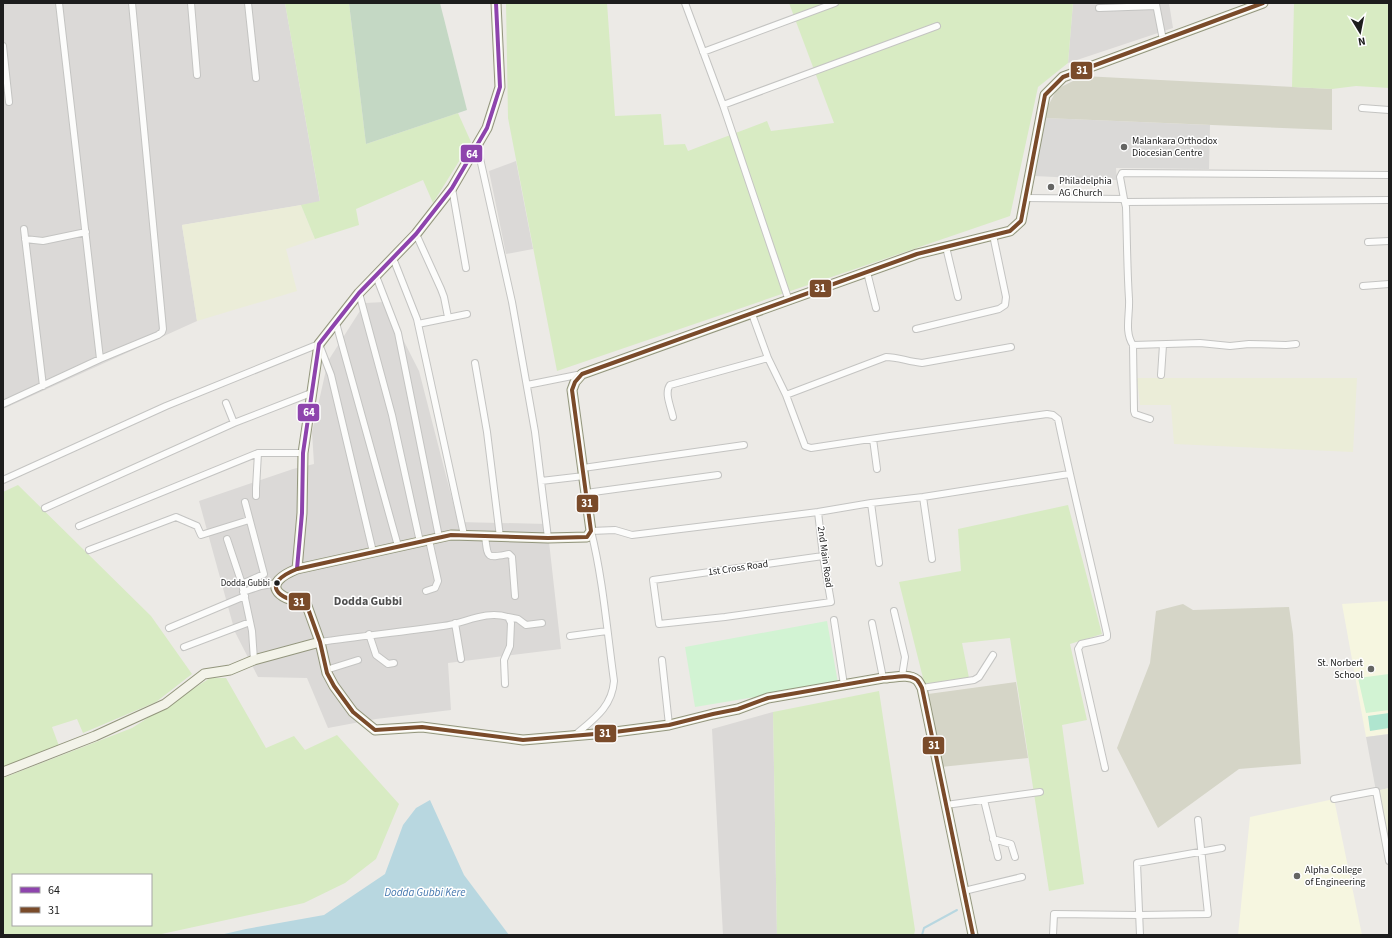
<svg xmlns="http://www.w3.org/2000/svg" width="1392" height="938" viewBox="0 0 1392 938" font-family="'Source Sans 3',sans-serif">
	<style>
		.residential { fill: #dbd9d7 }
		.education { fill: #f6f6e0 }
		.religious { fill: #dad9d7 }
		.construction { fill: #d5d5c7 }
		.farmland { fill: #ebedd8 }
		.grass { fill: #d8ebc3; fill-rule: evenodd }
		.cemetery { fill: #c4d8c4 }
		.park { fill: #d2f3d3 }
		.pitch { fill: #afe5cf }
		.water { fill: #b8d7e0 }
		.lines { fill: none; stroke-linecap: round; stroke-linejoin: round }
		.stream { stroke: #b8d7e0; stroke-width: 2 }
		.street-casing { stroke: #c4c4c2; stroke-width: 8 }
		.secondary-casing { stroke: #93967d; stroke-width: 11 }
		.street { stroke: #fcfcfb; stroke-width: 6 }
		.secondary { stroke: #f3f3e9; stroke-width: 9 }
		.bus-1-casing { stroke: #fff; stroke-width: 7 }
		.bus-2-casing { stroke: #fff; stroke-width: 7 }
		.bus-1 { stroke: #8e44ad; stroke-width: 4 }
		.bus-2 { stroke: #7a4b2a; stroke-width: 4 }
		.poi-dot { fill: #656563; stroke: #fff; stroke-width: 1.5 }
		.bus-dot { fill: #1d1d1d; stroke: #fff; stroke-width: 1.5 }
		.labels { text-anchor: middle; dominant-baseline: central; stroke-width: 3; stroke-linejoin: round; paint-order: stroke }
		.bus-label { font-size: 9px; fill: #1d1d1d; stroke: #fff; text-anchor: end }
		.poi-label { font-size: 10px; fill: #1d1d1d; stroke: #fff; text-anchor: start }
		.street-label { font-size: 10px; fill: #1d1d1d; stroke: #fff }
		.water-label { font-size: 11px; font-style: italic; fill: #4679b0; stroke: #fff }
		.quarter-label { font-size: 12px; font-weight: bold; fill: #505050; stroke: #fff }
		.line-badge { stroke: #fff; stroke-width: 1.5 }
		.badge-label { font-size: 11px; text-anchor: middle; font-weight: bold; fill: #fff }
	</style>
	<rect width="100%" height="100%" fill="#eceae6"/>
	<!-- residential -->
	<path class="residential" d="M 3,3 L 285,3 L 320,202 L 182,225 L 197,321 L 3,409 Z
		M 1073,3 L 1169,3 L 1173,28 L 1068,63 Z
		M 516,161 L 533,249 L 506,254 L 489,171 Z
		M 384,302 L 419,371 L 458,522 L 547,524 L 561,649 L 448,663 L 451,710 L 376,719 L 328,728 L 307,678 L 258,677 L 235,632 L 199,501 L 293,469 L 314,464 L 312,432 L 328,361 L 365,303 Z
		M 773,712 L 777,935 L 723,935 L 712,729 Z"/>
	<!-- education -->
	<path class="education" d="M 1389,601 L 1389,734 L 1366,737 L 1342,604 Z
		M 1334,799 L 1362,935 L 1238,935 L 1250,817 Z"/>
	<!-- religious -->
	<path class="religious" d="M 1045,118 L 1210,125 L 1209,169 L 1116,168 L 1117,180 L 1034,176 Z
		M 1389,734 L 1389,788 L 1376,791 L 1366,737 Z"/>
	<!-- construction -->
	<path class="construction" d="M 1083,76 L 1332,89 L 1332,130 L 1045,118 L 1048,106 L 1057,89 Z
		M 1183,604 L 1193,610 L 1289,607 L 1293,634 L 1301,764 L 1239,769 L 1158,828 L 1117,748 L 1150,663 L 1156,611 Z
		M 1016,682 L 1028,758 L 941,767 L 928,694 Z"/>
	<!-- farmland -->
	<path class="farmland" d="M 301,205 L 315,239 L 286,249 L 297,291 L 197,321 L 182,225 Z
		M 1137,378 L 1357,378 L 1353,452 L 1174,444 L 1171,405 L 1140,405 Z
		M 1389,788 L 1389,861 L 1376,791 Z"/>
	<!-- grass -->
	<path class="grass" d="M 285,3 L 349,3 L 366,144 L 458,113 L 471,142 L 433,203 L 423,180 L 356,209 L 359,225 L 315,239 L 301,205 L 320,201 Z
		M 506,3 L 607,3 L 615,116 L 661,114 L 664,145 L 685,144 L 688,151 L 767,121 L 771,131 L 834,123 L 789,3 L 1073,3 L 1068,63 L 1038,87 L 1010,216 L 557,371 L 508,118 Z
		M 1294,3 L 1389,3 L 1389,88 L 1356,86 L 1332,89 L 1292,87 Z
		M 18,485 L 151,616 L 192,674 L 156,702 L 83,733 L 77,719 L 52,727 L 59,746 L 3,767 L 3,492 Z
		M 1068,505 L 1102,634 L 1070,644 L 1087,720 L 1062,725 L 1084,884 L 1049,891 L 1010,638 L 962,643 L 969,678 L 925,686 L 899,582 L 961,571 L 958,529 Z
		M 210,678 L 226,678 L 266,748 L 294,736 L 305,750 L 337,735 L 399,804 L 376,859 L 345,883 L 304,903 L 157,935 L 3,935 L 3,778 L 132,728 ZM 13,875 L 151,875 L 151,925 L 13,925 Z
		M 879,691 L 915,930 L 914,935 L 777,935 L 773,712 Z"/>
	<!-- cemetery -->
	<path class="cemetery" d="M 349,3 L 440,3 L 467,110 L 366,144 Z"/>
	<!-- park -->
	<path class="park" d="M 827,621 L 838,683 L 695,707 L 685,647 Z
		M 1389,674 L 1389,710 L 1366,713 L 1358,678 Z"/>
	<!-- pitch -->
	<path class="pitch" d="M 1389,713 L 1389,728 L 1370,731 L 1368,716 Z"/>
	<!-- water -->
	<path class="water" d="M 430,800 L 464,875 L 509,935 L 220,935 L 246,929 L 324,915 L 385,874 L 403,825 L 416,808 Z"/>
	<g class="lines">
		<!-- stream -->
		<path class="stream" d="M 922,935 L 924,928 L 957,910"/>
		<!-- street casing -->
		<g class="street-casing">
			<path id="street" d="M 59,3 L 100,359
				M 191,3 L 197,75
				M 248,3 L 256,78
				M 685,3 L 723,105 L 789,301
				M 1156,4 L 1163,40
				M 1099,8 L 1156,6
				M 3,46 L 9,102
				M 703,52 L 835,3
				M 723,105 L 937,26
				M 1362,108 L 1389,110
				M 477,145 L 512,302 L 535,432 L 548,538
				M 452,188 L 466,268
				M 1025,198 L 1124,199 L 1126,207 C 1127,238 1127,268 1129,299 C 1130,314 1124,332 1133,345 L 1200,343 L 1230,346 L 1249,344 L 1286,345 L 1296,344
				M 1124,199 L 1120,177 L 1122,173 L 1389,175
				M 1125,202 L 1389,200
				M 24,229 L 43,386
				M 416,234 L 441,289 L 444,297 L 448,317
				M 25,239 L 43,241 L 86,232
				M 1368,242 L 1389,241
				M 946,247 L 958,297
				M 393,258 L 417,319 L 464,535
				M 867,272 L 876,308
				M 376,276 L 398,333 L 439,537
				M 1363,286 L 1389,284
				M 359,293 L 392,415 L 420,542
				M 752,314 L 768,358 L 786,395 L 805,446 L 811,448 L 890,436 L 1047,414 L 1053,415 L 1058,419 C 1073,491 1091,562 1107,634 L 1107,637 L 1103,639 L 1081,644 L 1078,649 L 1105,768
				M 336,323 L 398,546
				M 418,324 L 467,314
				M 916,329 L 999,309 L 1005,305 L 1006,297 L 993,235
				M 1133,345 L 1134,411 L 1135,414 L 1150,419
				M 475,363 L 487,432 L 500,537
				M 1161,375 L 1163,345
				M 527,385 L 582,374
				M 786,395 L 886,357 C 898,357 909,362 922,363 L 1011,347
				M 226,403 L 234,423
				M 3,404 L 100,359 L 158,335 L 162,332 L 163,329 L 132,3
				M 673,417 C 671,407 664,393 670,385 L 768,358
				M 873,439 L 877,469
				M 583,468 L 744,445
				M 3,480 L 166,406 L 319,344 L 331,375 L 373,552
				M 541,481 L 584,476
				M 586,493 L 718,475
				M 256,496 L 256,488 L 258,453
				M 923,497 L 932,559
				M 871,503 L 879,563
				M 45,508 L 234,423 L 311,393
				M 818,512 L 823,556 L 831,602 L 725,617 L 659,624 L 653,580 L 823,556
				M 79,526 L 258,453 L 303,453
				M 485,536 C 488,559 486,558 509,554 L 512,557 L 515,596
				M 227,539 L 242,584 L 252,631 L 254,660
				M 89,550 L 176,517 L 197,526 L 201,535 L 249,520
				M 242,584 L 264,574 L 245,502
				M 426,591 L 435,588 L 438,581 L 429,540
				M 243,592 L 261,586 L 277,583
				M 894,611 L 905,657 L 902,676
				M 508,617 L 518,619 L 526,625 L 542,623
				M 834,620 L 844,685
				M 455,623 L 461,659
				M 872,623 L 883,678
				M 169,628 L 245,596
				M 369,634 L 376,655 L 388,664 L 394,663
				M 570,636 L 607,631
				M 320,642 C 361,636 402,632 443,626 C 466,623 485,610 508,617 L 511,623 L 510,646 L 504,660 L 505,684
				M 184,647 L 250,622
				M 662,660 L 669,725
				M 326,670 L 358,660
				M 922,688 L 974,680 L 979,677 L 993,655
				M 575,735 C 594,719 612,707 614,681 C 607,631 603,579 591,531 L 615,530 L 632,535 L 818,512 L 871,503 L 923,497 L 1069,474
				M 1334,799 L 1376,791 L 1389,861
				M 984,800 L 998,857
				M 946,805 L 1040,792
				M 993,839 L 1011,844 L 1015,857
				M 964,891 L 1022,877
				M 1053,935 L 1054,914 L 1139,915 L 1208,914 L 1198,820
				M 1140,935 L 1137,863 L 1222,848"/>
		</g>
		<!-- secondary casing -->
		<g class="secondary-casing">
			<path id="secondary" d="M 297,569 L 302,513 L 303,453 L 319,344 L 359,293 L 416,234 L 452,188 L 487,128 L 500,87 L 496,3
				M 3,772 L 95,736 L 165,704 L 204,674 L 230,670 L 254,660 L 320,642
				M 973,935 L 922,688 C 921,686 919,682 917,680 C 908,673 893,678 883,678 L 768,698 L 738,709 L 713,714 L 669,725 L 607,733 L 523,740 L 422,727 L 375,730 L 353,712 L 334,686 L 327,673 L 320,642 L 306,603 C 277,599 260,584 297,569 L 451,535 L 548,538 L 587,537 L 591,531 L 572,390 L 575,382 L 582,374 L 917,254 L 1010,231 L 1021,221 L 1045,95 L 1063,77 L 1263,3"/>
		</g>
		<!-- street -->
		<use href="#street" class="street"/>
		<!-- secondary -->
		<use href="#secondary" class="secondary"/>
		<!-- bus-1 casing -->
		<g class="bus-1-casing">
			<path id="bus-1" d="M 297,569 L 302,513 L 303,453 L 319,344 L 359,293 L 416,234 L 452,188 L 487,128 L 500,87 L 496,3"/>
		</g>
		<!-- bus-2 casing -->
		<g class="bus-2-casing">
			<path id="bus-2" d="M 973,935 L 922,688 C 921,686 919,682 917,680 C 908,673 893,678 883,678 L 768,698 L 738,709 L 713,714 L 669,725 L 607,733 L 523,740 L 422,727 L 375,730 L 353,712 L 334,686 L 327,673 L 320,642 L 306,603 C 277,599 260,584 297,569 L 451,535 L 548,538 L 587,537 L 591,531 L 572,390 L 575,382 L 582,374 L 917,254 L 1010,231 L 1021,221 L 1045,95 L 1063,77 L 1263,3"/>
		</g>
		<!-- bus-1 -->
		<use href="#bus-1" class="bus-1"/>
		<!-- bus-2 -->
		<use href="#bus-2" class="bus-2"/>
	</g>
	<!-- markers -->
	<g class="poi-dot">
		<circle cx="1124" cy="147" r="4"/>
		<circle cx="1051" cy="187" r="4"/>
		<circle cx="1371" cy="669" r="4"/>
		<circle cx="1297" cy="876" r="4"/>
	</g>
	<circle class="bus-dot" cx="277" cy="583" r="3.5"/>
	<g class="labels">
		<!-- bus labels -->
		<g class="bus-label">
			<text x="270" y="583">Dodda Gubbi</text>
		</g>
		<!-- poi labels -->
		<g class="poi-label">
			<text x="1132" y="141">Malankara Orthodox<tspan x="1132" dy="12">Diocesian Centre</tspan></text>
			<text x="1059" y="181">Philadelphia<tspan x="1059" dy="12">AG Church</tspan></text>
			<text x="1363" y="663" text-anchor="end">St. Norbert<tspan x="1363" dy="12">School</tspan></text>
			<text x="1305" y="870">Alpha College<tspan x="1305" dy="12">of Engineering</tspan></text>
		</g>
		<!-- street labels -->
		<g class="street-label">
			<text transform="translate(825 557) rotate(82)">2nd Main Road</text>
			<text transform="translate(738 568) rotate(-8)">1st Cross Road</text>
		</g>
		<!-- water labels -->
		<g class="water-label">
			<text x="425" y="892">Dodda Gubbi Kere</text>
		</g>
		<!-- quarter labels -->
		<g class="quarter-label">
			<text x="368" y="601">Dodda Gubbi</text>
		</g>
	</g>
	<g class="line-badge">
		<rect x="1070" y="61" width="23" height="19" rx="4" fill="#7a4b2a"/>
		<rect x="460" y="144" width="23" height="19" rx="4" fill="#8e44ad"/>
		<rect x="809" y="279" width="23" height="19" rx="4" fill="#7a4b2a"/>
		<rect x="297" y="403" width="23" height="19" rx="4" fill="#8e44ad"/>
		<rect x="576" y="494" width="23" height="19" rx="4" fill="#7a4b2a"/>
		<rect x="288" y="592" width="23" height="19" rx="4" fill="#7a4b2a"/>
		<rect x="594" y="724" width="23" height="19" rx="4" fill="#7a4b2a"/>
		<rect x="922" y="736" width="23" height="19" rx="4" fill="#7a4b2a"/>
	</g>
	<g class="badge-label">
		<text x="1082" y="74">31</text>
		<text x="472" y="158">64</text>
		<text x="820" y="292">31</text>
		<text x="309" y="416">64</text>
		<text x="587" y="507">31</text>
		<text x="299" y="606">31</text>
		<text x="605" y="737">31</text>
		<text x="934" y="749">31</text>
	</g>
	<!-- border -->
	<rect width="1392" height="938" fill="none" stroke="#1d1d1d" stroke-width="8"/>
	<!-- legend -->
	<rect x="12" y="874" width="140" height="52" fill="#ffffff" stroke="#a5a5a5"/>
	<rect x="20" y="887" width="20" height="6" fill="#8e44ad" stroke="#a5a5a5"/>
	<text x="48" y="894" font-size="12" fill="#1d1d1d">64</text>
	<rect x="20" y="907" width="20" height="6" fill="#7a4b2a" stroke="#a5a5a5"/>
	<text x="48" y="914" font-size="12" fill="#1d1d1d">31</text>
	<!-- north arrow -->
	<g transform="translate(1360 32) rotate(170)" stroke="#ffffff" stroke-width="3" paint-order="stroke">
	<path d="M0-3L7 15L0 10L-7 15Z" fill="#1d1d1d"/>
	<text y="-6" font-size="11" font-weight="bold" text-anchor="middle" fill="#1d1d1d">N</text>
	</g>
</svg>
